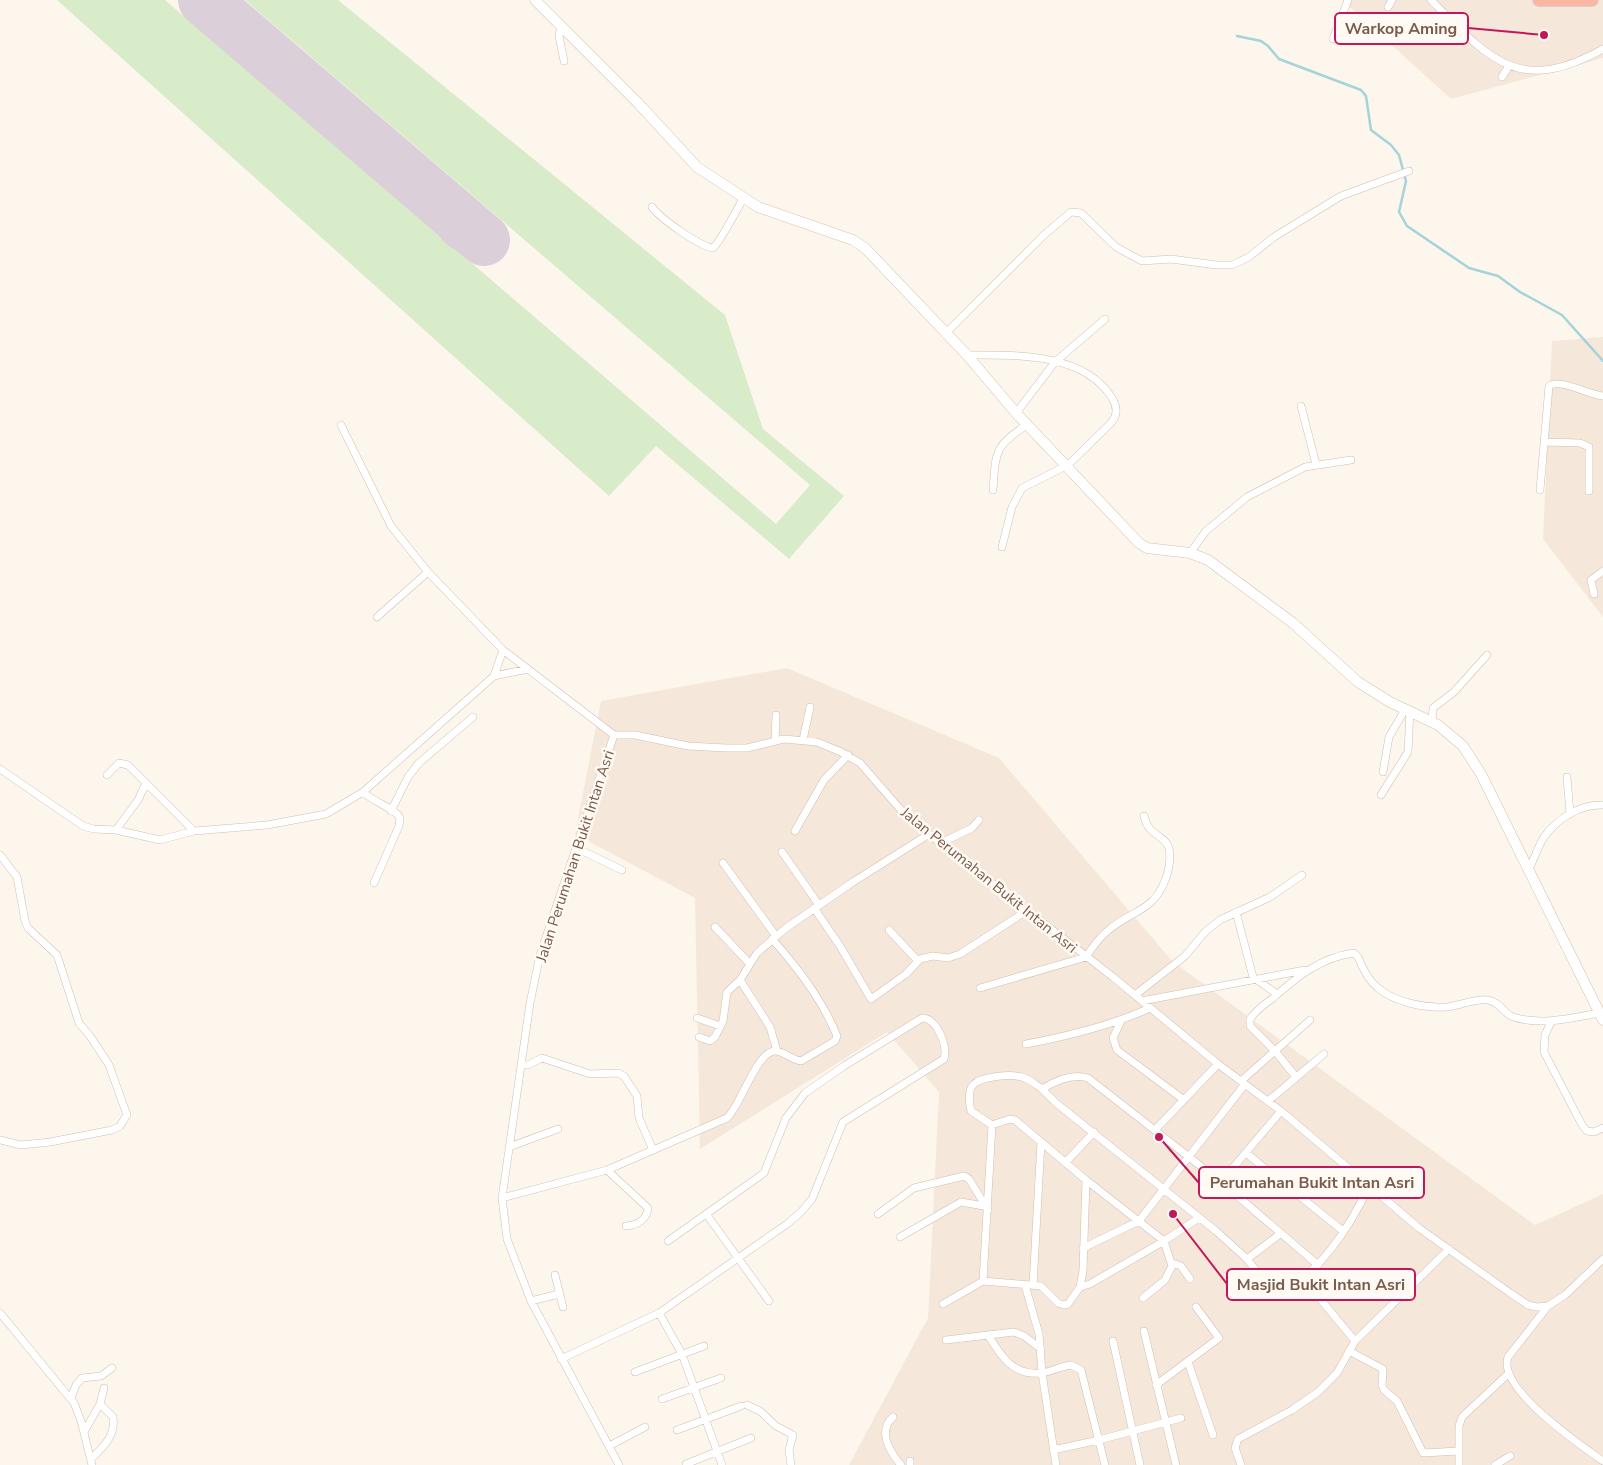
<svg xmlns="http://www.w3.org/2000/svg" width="1603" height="1465" viewBox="0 0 1603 1465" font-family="'Nunito Sans',sans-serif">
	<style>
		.residential { fill: #f5e8da }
		.green { fill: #d8ecc9 }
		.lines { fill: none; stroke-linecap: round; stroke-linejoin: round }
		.stream { stroke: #a5d3da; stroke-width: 2.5 }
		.taxiway { stroke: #dbcfda; stroke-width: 21 }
		.runway { stroke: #dbcfda; stroke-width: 52 }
		.street-casing { stroke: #d1beb0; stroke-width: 8 }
		.secondary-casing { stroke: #d6c0b0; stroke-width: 11 }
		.highway-casing { stroke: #dad1cd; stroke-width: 14 }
		.street { stroke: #fff; stroke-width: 7 }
		.secondary { stroke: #fff; stroke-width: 10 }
		.highway { stroke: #f7b7a3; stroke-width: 12 }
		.labels { text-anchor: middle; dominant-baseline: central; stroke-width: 5; stroke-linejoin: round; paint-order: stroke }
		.street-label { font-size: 15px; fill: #7a5c4d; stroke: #fffaf3 }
		.leader { fill: none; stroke: #c2185b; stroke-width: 2 }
		.callout-dot { fill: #c2185b; stroke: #fffaf3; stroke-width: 2 }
		.callout { fill: #fffaf3; stroke: #c2185b; stroke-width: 2 }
		.callout-label { font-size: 16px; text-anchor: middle; font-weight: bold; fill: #7a5c4d }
	</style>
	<rect width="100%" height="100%" fill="#fdf6ec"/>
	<!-- residential -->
	<path class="residential" d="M 1342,0 L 1603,0 L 1603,58 L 1451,99 Z
		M 1603,337 L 1603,617 L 1543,539 L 1552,341 Z
		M 787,668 L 999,758 L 1172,961 L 1535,1225 L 1603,1194 L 1603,1465 L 849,1465 L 928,1318 L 939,1092 L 887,1032 L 700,1149 L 695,898 L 575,834 L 601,701 Z"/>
	<!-- green -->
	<path class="green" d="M 57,0 L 165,0 L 776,524 L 810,485 L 245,0 L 338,0 L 725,315 L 763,429 L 844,496 L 789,559 L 656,446 L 609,496 Z"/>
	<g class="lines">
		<!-- stream -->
		<path class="stream" d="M 1237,36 L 1261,41 L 1268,46 L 1279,59 L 1361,90 L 1366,96 L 1371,130 L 1391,145 L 1399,155 L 1406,181 L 1399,212 L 1407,226 L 1469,268 L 1498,276 L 1520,292 L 1562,315 L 1603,361"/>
		<!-- taxiway -->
		<path class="taxiway" d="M 424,188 L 477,215 L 481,226 L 478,235 L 467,242 C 443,240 443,211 431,195"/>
		<!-- runway -->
		<path class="runway" d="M 204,0 L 484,240"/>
		<!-- street casing -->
		<g class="street-casing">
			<path id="street" d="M 1431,0 C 1489,59 1519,96 1603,49
				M 1388,7 L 1392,0
				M 561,26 L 559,36 L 564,61
				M 1333,39 L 1348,0
				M 1502,77 L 1509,66
				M 652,207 C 661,219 699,246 713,248 C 718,245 738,208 743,199
				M 945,334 L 1044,235 L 1071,212 L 1081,213 L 1116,247 L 1142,261 L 1171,259 L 1216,265 L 1232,265 L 1249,257 L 1274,237 L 1341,196 L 1409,171
				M 967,355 C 1013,355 1084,352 1112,398 C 1117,406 1118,415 1111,423 L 1068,465 L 1022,488 L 1012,507 L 1002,547
				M 1301,406 L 1316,464
				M 1016,413 L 1055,362 L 1105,319
				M 341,425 L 391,526 L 428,572 L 503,650 L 614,735
				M 1544,442 L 1580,443 L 1589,447 L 1589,491
				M 993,490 C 996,450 994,447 1028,424
				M 1540,490 L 1549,386 C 1559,378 1590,395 1603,396
				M 1190,553 L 1206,531 L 1247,497 L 1305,467 L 1351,460
				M 1594,594 L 1591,580 L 1603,571
				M 377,617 L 428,572
				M 494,676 L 528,669
				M 1432,722 L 1433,708 L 1454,692 L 1487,655
				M 803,740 L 810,707
				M 775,741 L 776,715
				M 0,769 L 83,826 L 94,829 L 116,830 L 160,840 L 194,831 L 267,825 L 326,814 L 363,792 L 494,676 L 503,650
				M 1383,772 L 1389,737 L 1406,708
				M 107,775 L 119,763 L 128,765 L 194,831
				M 1567,777 L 1570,814
				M 363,792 C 373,802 395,808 400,818 L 399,826 L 374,883
				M 1381,795 L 1408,752 L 1410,710
				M 391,811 L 408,777 L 419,763 L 473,717
				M 116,830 L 138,800 L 146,783
				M 795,831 L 824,780 L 848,755
				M 941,843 L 972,828 L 979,820
				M 576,848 L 622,870
				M 782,852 L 819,905
				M 0,855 L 17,877 L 25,921 L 28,928 L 57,955 L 79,1023 L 90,1036 L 109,1065 L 127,1115 L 120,1126 L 112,1130 L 50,1142 L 21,1145 L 0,1140
				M 723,863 L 776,936
				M 1529,869 C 1534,859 1538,847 1544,837 C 1557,819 1580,804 1603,805
				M 814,908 L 840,946 L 871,999 L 906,974 L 920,959 L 933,956 L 948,958 L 960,954 L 1028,910
				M 1236,912 L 1253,977 L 1277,994
				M 715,927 L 749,963
				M 889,930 L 918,961
				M 740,980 L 770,1027 L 777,1051
				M 980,988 L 1086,957 C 1093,946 1100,936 1111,928 C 1135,909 1154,911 1166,878 C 1169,869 1171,858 1169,848 C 1165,835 1148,836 1144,816
				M 1135,995 L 1185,956 L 1205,932 L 1220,920 L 1270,897 L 1302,875
				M 1142,1001 L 1305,970
				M 697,1018 L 720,1026
				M 1121,1021 L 1113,1038 L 1117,1050 L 1184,1100
				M 1551,1022 L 1545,1035 L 1544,1052 L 1582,1125 L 1587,1131 L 1594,1132 L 1603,1128
				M 699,1037 L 710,1041 L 715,1037 L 723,1021 L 727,992 L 740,980 L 757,953 L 786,928 L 853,882 L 929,834
				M 1026,1044 C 1069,1036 1110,1026 1150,1008
				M 521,1065 L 528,1065 L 542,1058 L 590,1074 L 618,1073 L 624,1076 L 637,1096 L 639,1118 L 653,1150
				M 1296,1077 L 1275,1051 L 1250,1026 L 1250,1019 C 1256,1010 1265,1004 1273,998 C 1297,977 1321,957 1354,953 L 1358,957 C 1362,967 1369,981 1378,988 C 1396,1003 1425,1008 1447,1007 C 1460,1006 1475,998 1488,1000 C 1500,1002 1503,1013 1513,1017 C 1541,1026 1571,1018 1600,1013
				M 1241,1081 L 1310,1020
				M 1268,1101 L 1324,1054
				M 992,1125 L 971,1111 C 969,1104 968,1090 973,1085 C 981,1076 1011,1074 1022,1077 C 1030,1079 1036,1085 1042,1089
				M 1155,1130 L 1218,1064
				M 509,1147 L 558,1129
				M 1246,1153 L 1343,1231
				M 1066,1162 L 1094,1132
				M 607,1170 L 648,1208 C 647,1220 637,1225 626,1226
				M 1086,1180 L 1083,1270 L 1080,1287 L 1090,1284 L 1164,1241 L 1172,1266 L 1165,1280 L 1143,1298
				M 1221,1182 L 1281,1111
				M 502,1198 L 607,1170 L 727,1118 C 740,1107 758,1048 776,1051 C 785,1052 792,1060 801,1061 L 835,1041 L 837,1036 C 823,1001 798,968 772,939
				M 878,1214 L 914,1188 L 964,1176 L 969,1179 L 988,1210
				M 707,1215 L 769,1301
				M 900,1237 L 961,1202 L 984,1206
				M 1083,1248 L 1139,1221 L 1245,1084
				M 1247,1259 L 1280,1234
				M 1172,1263 L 1181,1266 L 1190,1279
				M 1318,1265 L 1221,1182 L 1088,1078 C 1072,1073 1055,1081 1042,1089 L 1056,1103 L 1216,1231 L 1247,1259 L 1275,1295 C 1318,1277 1350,1227 1369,1186
				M 555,1275 L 563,1307
				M 1302,1277 L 1355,1341
				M 1025,1285 L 1039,1334 L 1042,1373 L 1056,1465
				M 1033,1285 L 1041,1142
				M 1080,1287 L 1068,1304 L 1064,1305 L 1058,1303 L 1041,1286 L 983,1281 L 992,1125 L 1010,1119 L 1015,1120 L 1086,1180 L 1164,1241 L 1199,1218
				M 531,1301 L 559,1294
				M 943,1304 L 983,1281
				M 1548,1306 L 1508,1357 C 1497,1388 1580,1445 1603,1461
				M 0,1313 L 74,1403 L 81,1421 L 92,1465
				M 659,1313 L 682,1354 L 722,1465
				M 1144,1331 L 1176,1465
				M 988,1335 C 1001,1356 1013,1376 1041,1373 C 1051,1372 1061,1366 1071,1365 L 1081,1370 L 1105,1465
				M 946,1340 L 1014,1332 L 1024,1336 L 1041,1349
				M 1113,1341 L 1140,1465
				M 1349,1351 L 1383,1369 L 1382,1385 L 1384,1390 L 1397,1401 L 1423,1453 L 1458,1451
				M 561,1359 L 659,1313 L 787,1224 L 801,1212 L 812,1199 L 843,1122 L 944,1059 C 948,1046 937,1018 922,1018 L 844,1066 L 805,1093 L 786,1118 L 764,1173 L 668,1241
				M 1188,1362 L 1213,1435
				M 635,1372 L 704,1346
				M 1156,1385 L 1219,1338 L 1196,1307
				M 71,1398 L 76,1385 L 82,1378 L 101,1376 L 112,1368
				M 662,1399 L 721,1378
				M 747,1405 L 760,1411 L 776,1426 L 793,1435 L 789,1450 L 791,1465
				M 893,1417 C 877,1431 890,1452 901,1465
				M 677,1430 L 741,1406
				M 84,1432 L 100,1404 L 104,1388
				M 609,1446 L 645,1427
				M 1053,1450 L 1099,1440 L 1181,1418
				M 91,1459 C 103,1447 116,1436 113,1417 L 100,1404
				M 910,1461 L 910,1465
				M 686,1464 L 751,1438
				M 619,1465 L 531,1301 L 507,1239 L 502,1198 L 530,1003 L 540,955 L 614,735 L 635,735 L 688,746 L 726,748 L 747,748 L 784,739 L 817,742 L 841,752 L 860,763 L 901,810 L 929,834 L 1113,977 L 1218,1064 L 1281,1111 L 1419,1228 L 1510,1293 L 1528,1305 L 1537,1307 L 1548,1306 L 1565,1295 L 1603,1259
				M 1241,1465 L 1235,1448 L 1238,1439 L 1292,1410 L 1318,1392 L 1337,1373 L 1355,1341 L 1449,1249
				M 1459,1465 L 1459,1426 L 1462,1417 L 1508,1374
				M 1495,1465 L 1510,1456"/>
		</g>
		<!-- secondary casing -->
		<g class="secondary-casing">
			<path id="secondary" d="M 535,0 L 638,103 L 697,167 L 758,207 L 853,240 L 865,248 L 967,355 L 1016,413 L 1139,543 L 1147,548 L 1190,553 L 1208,560 L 1293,623 L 1358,682 L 1390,702 L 1438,725 L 1463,746 L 1481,774 L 1603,1020"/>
		</g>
		<!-- highway casing -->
		<g class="highway-casing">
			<path id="highway" d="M 1539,0 L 1592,0"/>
		</g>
		<!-- street -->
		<use href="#street" class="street"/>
		<!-- secondary -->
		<use href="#secondary" class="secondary"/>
		<!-- highway -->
		<use href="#highway" class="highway"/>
	</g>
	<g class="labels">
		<!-- street labels -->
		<g class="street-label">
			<text transform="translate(575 856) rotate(-72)">Jalan Perumahan Bukit Intan Asri</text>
			<text transform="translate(989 880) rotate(39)">Jalan Perumahan Bukit Intan Asri</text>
		</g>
	</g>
	<!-- callouts -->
	<path class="leader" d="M1544 35L1468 28M1159 1137L1199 1183M1173 1214L1227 1284"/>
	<g class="callout-dot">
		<circle cx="1544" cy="35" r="5"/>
		<circle cx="1159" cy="1137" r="5"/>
		<circle cx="1173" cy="1214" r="5"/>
	</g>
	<g class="callout">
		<rect x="1335" y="13" width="133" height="31" rx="5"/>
		<rect x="1199" y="1167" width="225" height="31" rx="5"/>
		<rect x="1227" y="1269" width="188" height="31" rx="5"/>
	</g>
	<g class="callout-label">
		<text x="1401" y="34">Warkop Aming</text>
		<text x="1312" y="1188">Perumahan Bukit Intan Asri</text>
		<text x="1321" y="1290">Masjid Bukit Intan Asri</text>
	</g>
</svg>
